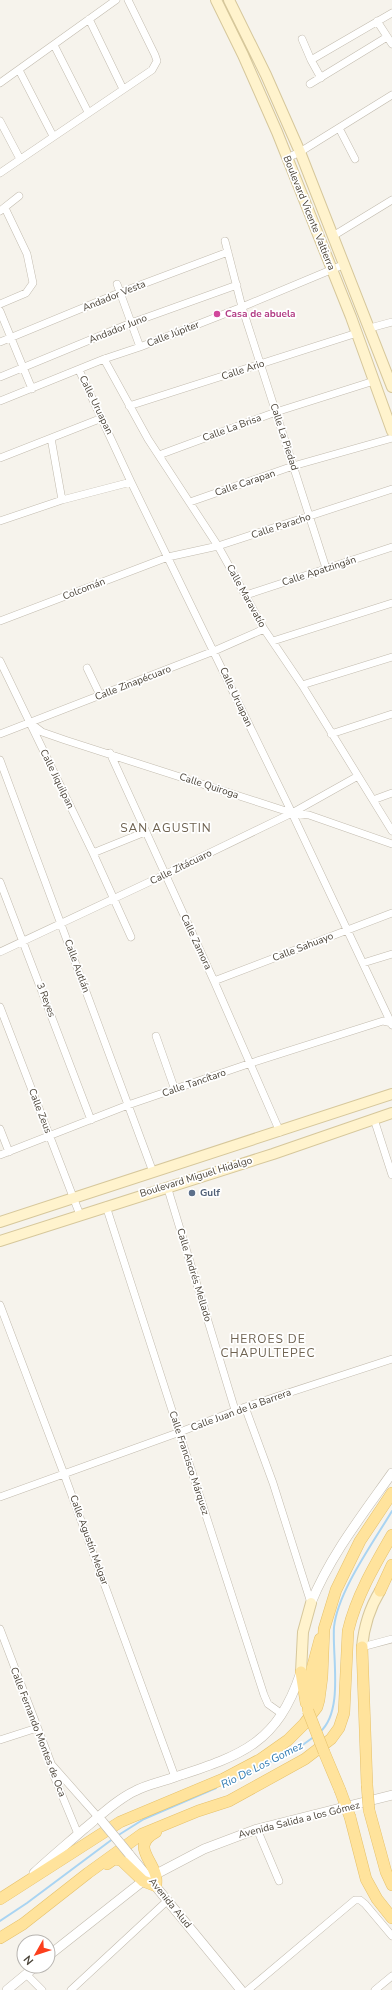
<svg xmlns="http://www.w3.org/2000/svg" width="392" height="1990" viewBox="0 0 392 1990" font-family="'Nunito Sans',sans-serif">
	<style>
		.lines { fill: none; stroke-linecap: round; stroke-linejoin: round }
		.stream { stroke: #a9d4f2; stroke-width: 2 }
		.minor-casing { stroke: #c2bbae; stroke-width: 8 }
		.tertiary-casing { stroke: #c2bbae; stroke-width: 10 }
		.secondary-casing { stroke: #d6c79b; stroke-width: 12 }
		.primary-casing { stroke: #e6c16a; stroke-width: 12 }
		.minor { stroke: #fff; stroke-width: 7 }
		.tertiary { stroke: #fff; stroke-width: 9 }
		.secondary { stroke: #fff3cd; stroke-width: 10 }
		.primary { stroke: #ffe39c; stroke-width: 11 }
		.tertiary-bridge-casing { stroke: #c2bbae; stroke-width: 10; stroke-linecap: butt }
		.primary-bridge-casing { stroke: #e6c16a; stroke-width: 12; stroke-linecap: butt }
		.tertiary-bridge { stroke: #fff; stroke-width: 9 }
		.primary-bridge { stroke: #ffe39c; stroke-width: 11 }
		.hotel-dot { fill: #d1479c; stroke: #fff; stroke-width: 1.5 }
		.service-dot { fill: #5c6f8a; stroke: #fff; stroke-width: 1.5 }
		.labels { text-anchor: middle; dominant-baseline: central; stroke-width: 3.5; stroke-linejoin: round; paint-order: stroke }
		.street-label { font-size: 10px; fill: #4b4439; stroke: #fff }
		.hotel-label { font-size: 10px; font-weight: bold; fill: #b23c85; stroke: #fff; text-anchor: start }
		.service-label { font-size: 10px; font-weight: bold; fill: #4e5e75; stroke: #fff; text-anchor: start }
		.water-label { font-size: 11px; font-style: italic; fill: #2e7ab2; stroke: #fff }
		.quarter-label { font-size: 12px; letter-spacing: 1px; fill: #6e6250; stroke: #fff }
	</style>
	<rect width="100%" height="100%" fill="#f6f3ec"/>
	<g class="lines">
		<!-- stream -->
		<path class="stream" d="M 320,1732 C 344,1711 332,1657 334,1627 C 338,1591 373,1543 392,1511
			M 227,1783 L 297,1749 L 315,1736
			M 117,1836 L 144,1819 L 216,1788
			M 0,1921 L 27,1903 L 114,1838"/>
		<!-- minor casing -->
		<g class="minor-casing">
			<path id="minor" d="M 89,19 L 123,89
				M 377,21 L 392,44
				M 302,39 L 311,60 L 321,78
				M 54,45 L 88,112
				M 311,60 L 392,13
				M 19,70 L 53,136
				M 0,83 L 116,0
				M 310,84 L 387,37
				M 0,121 L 20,159
				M 339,128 L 355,159
				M 287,158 L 300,152 L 392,95
				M 0,173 L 152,70 L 157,61 L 155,55 L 128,0
				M 0,211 L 19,196
				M 333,236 L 392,200
				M 225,241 L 242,307 L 326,568
				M 117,284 L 140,347
				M 0,304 L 26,293 L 33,283 L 27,254 L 5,208
				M 0,311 L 32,389
				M 370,328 L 392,322
				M 0,342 L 119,293 L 228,252
				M 104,359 L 148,439 L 218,546 L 264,629 L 302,685 L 392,831
				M 79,370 L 131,482 L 292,813 L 392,1025
				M 0,377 L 131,323 L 237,285
				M 0,401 L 104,359 L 140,347 L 242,307 L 345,264
				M 129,406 L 357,333
				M 51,438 L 62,500
				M 159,455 L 276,412 L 374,381
				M 0,458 L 102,418
				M 190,502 L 293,466 L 392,438
				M 0,521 L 62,500 L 131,482
				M 246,595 L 392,547
				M 0,621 L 168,557 L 218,546 L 392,489
				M 273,641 L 392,603
				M 0,661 L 93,853 L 131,937
				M 87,668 L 100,695
				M 302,685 L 392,657
				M 29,722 L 42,732 L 65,740 L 292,813 L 309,815 L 392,844
				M 0,734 L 214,651 L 264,629
				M 331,734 L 392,714
				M 110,753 L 214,981 L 280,1132
				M 0,760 L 153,1172
				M 373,800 L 392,793
				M 93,853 L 145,832
				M 0,882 L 91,1120
				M 0,952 L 164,875 L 292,813 L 358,776
				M 363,963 L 392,954
				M 214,981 L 392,913
				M 0,1007 L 80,1215
				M 156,1036 L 175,1090
				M 374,1119 L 392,1175
				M 0,1129 L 9,1152
				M 0,1155 L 128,1105 L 251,1063 L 383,1021 L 392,1023
				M 167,1186 L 235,1410
				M 106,1206 L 264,1695 L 268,1704 L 282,1714
				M 0,1305 L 64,1474 L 175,1777
				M 245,1407 L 273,1483 L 311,1603
				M 0,1497 L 180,1432 L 245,1407 L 392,1359
				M 0,1629 L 51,1763 L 54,1776 L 78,1834
				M 362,1647 L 392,1639
				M 0,1740 L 37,1728
				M 52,1765 L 98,1817
				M 257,1829 L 279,1881
				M 26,1974 L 42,1990
				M 71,1990 L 168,1900
				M 248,1990 L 355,1900 L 360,1900 L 365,1904 L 392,1936
				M 375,1990 L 392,1976"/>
		</g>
		<!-- tertiary casing -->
		<g class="tertiary-casing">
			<path id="tertiary" d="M 311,1603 C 330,1556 363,1514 392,1473
				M 129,1854 L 241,1990
				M 34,1873 C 50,1858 67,1844 84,1829 C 100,1816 116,1800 135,1791 C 148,1784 162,1782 175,1777 C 242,1755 277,1744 301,1672
				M 48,1956 L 143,1881 L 204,1849 L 257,1829 L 392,1795
				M 7,1990 L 36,1966"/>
		</g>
		<!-- secondary casing -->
		<g class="secondary-casing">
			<path id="secondary" d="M 216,0 L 243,55 L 277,132 L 351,317 L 392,431
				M 229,0 L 266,75 L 300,152 L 392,387
				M 0,1222 L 392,1094
				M 0,1241 L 273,1154 L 392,1113
				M 362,1647 C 364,1626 369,1609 380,1591
				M 301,1672 L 303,1632 L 311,1603"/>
		</g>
		<!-- primary casing -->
		<g class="primary-casing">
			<path id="primary" d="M 380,1591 L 392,1565
				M 362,1647 L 367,1785
				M 301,1672 L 306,1703
				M 308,1709 L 312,1669 L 320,1639
				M 324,1752 L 340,1790
				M 369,1810 L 386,1872 L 392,1885
				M 350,1817 L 366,1879 L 377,1899 L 392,1918
				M 107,1864 L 114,1859 L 121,1860 L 143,1881 L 156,1886 C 156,1882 157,1877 155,1873 C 149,1856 133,1845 156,1832
				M 0,1899 L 120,1822 L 223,1779 L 261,1759 L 288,1740 L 304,1724 L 317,1707 L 319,1700 L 322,1677 L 324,1629 L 336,1590 L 360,1541 L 392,1493
				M 0,1938 L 23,1924 L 88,1873 L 142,1834 L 198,1811 L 229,1801 L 305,1759 L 331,1739 L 339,1728 L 344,1713 L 348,1631 C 356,1597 374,1566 392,1535"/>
		</g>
		<!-- minor -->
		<use href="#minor" class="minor"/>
		<!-- tertiary -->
		<use href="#tertiary" class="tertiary"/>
		<!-- secondary -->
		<use href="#secondary" class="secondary"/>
		<!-- primary -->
		<use href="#primary" class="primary"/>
		<!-- tertiary-bridge casing -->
		<g class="tertiary-bridge-casing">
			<path id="tertiary-bridge" d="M 101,1820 L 129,1854"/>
		</g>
		<!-- primary-bridge casing -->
		<g class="primary-bridge-casing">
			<path id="primary-bridge" d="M 308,1711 L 324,1752
				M 367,1785 L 369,1810
				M 340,1790 L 350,1817"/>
		</g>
		<!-- tertiary-bridge -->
		<use href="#tertiary-bridge" class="tertiary-bridge"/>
		<!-- primary-bridge -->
		<use href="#primary-bridge" class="primary-bridge"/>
	</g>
	<!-- markers -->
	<circle class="hotel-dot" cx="217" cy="314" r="4"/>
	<circle class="service-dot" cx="192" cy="1193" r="4"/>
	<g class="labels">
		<!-- street labels -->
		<g class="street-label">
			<text transform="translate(309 213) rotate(68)">Boulevard Vicente Valtierra</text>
			<text transform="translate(114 296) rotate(-22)">Andador Vesta</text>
			<text transform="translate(118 329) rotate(-22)">Andador Juno</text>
			<text transform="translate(173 334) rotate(-21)">Calle Júpiter</text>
			<text transform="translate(243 370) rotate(-18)">Calle Ario</text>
			<text transform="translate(96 405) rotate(64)">Calle Uruapan</text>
			<text transform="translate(232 428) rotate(-20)">Calle La Brisa</text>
			<text transform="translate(284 437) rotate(72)">Calle La Piedad</text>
			<text transform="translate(245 483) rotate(-19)">Calle Carapan</text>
			<text transform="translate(281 526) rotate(-18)">Calle Paracho</text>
			<text transform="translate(319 571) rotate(-18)">Calle Apatzingán</text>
			<text transform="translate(84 589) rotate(-21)">Colcomán</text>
			<text transform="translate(246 596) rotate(61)">Calle Maravatío</text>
			<text transform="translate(133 683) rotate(-21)">Calle Zinapécuaro</text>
			<text transform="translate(236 697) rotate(65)">Calle Uruapan</text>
			<text transform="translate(57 779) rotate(64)">Calle Jiquilpan</text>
			<text transform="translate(209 786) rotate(18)">Calle Quiroga</text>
			<text transform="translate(181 867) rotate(-26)">Calle Zitácuaro</text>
			<text transform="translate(196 942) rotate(65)">Calle Zamora</text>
			<text transform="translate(303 947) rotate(-21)">Calle Sahuayo</text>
			<text transform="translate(77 966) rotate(70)">Calle Autlán</text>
			<text transform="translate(46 1000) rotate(69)">3 Reyes</text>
			<text transform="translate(194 1083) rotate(-19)">Calle Tancítaro</text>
			<text transform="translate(40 1111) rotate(69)">Calle Zeus</text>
			<text transform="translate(196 1177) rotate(-17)">Boulevard Miguel Hidalgo</text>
			<text transform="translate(194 1275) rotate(73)">Calle Andrés Mellado</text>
			<text transform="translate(241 1410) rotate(-20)">Calle Juan de la Barrera</text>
			<text transform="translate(189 1463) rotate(72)">Calle Francisco Márquez</text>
			<text transform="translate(89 1540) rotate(70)">Calle Agustín Melgar</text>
			<text transform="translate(38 1732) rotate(69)">Calle Fernando Montes de Oca</text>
			<text transform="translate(299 1820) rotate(-14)">Avenida Salida a los Gómez</text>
			<text transform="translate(170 1903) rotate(51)">Avenida Alud</text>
		</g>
		<!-- hotel labels -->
		<g class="hotel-label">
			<text x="225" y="314">Casa de abuela</text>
		</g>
		<!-- service labels -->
		<g class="service-label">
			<text x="200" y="1193">Gulf</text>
		</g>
		<!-- water labels -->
		<g class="water-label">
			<text transform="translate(262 1765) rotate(-27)">Rio De Los Gomez</text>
		</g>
		<!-- quarter labels -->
		<g class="quarter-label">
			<text x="166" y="828">SAN AGUSTIN</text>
			<text x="268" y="1339">HEROES DE<tspan x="268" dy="14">CHAPULTEPEC</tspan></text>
		</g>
	</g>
	<!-- north arrow -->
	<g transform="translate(36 1954) rotate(231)"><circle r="19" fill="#ffffff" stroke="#b7b4b0"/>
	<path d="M0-3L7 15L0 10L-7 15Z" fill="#fc3f1d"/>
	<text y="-6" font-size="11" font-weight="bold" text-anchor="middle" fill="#4b4439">N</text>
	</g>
</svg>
